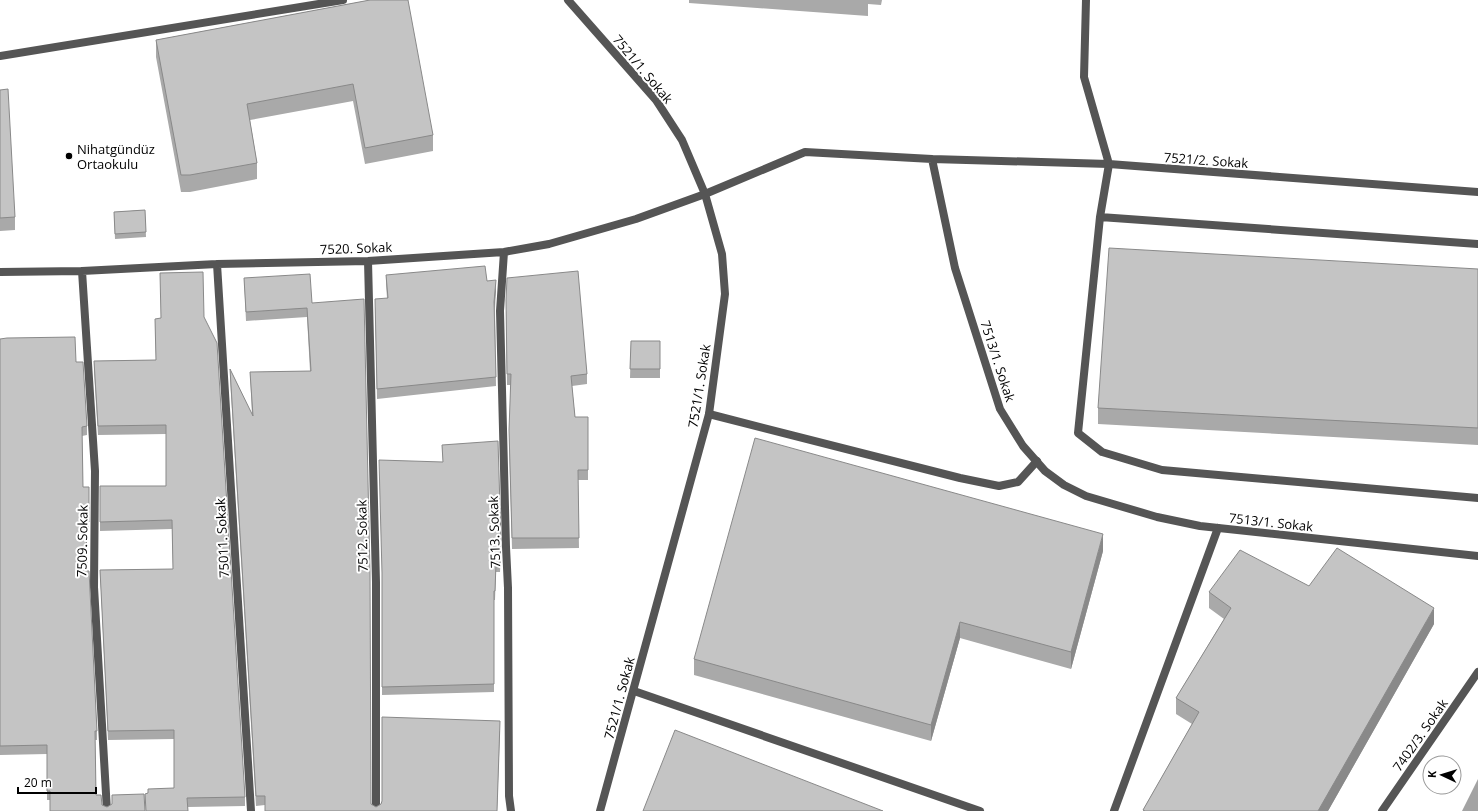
<svg xmlns="http://www.w3.org/2000/svg" width="1478" height="811" viewBox="0 0 1478 811" font-family="'Open Sans',sans-serif">
	<style>
		.water { fill: #a3a3a3 }
		.lines { fill: none; stroke-linecap: round; stroke-linejoin: round }
		.service { stroke: #555; stroke-width: 8 }
		.minor { stroke: #555; stroke-width: 8 }
		.wall { fill: #a9a9a9 }
		.shaded-wall { fill: #898989 }
		.building { fill: #c4c4c4; stroke: #898989 }
		.poi-dot { fill: #000; stroke: #fff; stroke-width: 1.5 }
		.labels { text-anchor: middle; dominant-baseline: central; stroke-width: 4; stroke-linejoin: round; paint-order: stroke }
		.street-label { font-size: 13px; fill: #000; stroke: #fff }
		.poi-label { font-size: 13px; fill: #000; stroke: #fff; text-anchor: start }
	</style>
	<rect width="100%" height="100%" fill="#fff"/>
	<!-- water -->
	<path class="water" d="M 1478,779 L 1478,811 L 1462,811 Z"/>
	<g class="lines">
		<!-- service -->
		<path class="service" d="M 1109,164 L 1100,217 L 1078,433 L 1102,452 L 1162,470 L 1478,498
			M 1100,217 L 1478,244
			M 709,414 L 960,478 L 999,486 L 1018,482 L 1037,461
			M 634,691 L 980,811
			M 1114,811 L 1218,528"/>
		<!-- minor -->
		<path class="minor" d="M 568,0 L 656,100 L 682,140 L 705,194 L 722,254 L 725,294 L 709,414 L 600,811
			M 1086,0 L 1084,77 L 1109,164
			M 0,56 L 343,0
			M 932,159 L 1109,164 L 1478,192
			M 504,252 L 500,311 L 506,547 L 508,588 L 509,796 L 511,811
			M 368,261 L 376,582 L 376,811
			M 217,264 L 251,811
			M 82,271 L 95,471 L 94,587 L 107,811
			M 0,272 L 82,271 L 217,264 L 368,261 L 504,252 L 549,244 L 636,219 L 705,194 L 805,152 L 932,159 L 955,268 L 1000,409 L 1023,446 L 1045,471 L 1064,485 L 1086,496 L 1157,517 L 1200,526 L 1478,556
			M 1382,811 L 1478,672"/>
	</g>
	<!-- wall -->
	<path class="wall" d="M 370,0 L 433,135 L 433,151 L 365,164 L 353,101 L 250,120 L 257,163 L 257,179 L 190,192 L 181,192 L 156,57 L 156,40 Z
		M 689,0 L 882,0 L 881,5 L 868,4 L 868,16 L 689,3 Z
		M 0,90 L 15,217 L 15,230 L 0,231 Z
		M 145,210 L 146,237 L 115,239 L 114,212 Z
		M 1478,269 L 1478,445 L 1098,424 L 1098,408 Z
		M 386,275 L 487,281 L 496,289 L 495,309 L 496,386 L 377,399 L 375,308 L 387,298 L 386,284 Z
		M 244,278 L 312,303 L 371,804 L 376,807 L 500,731 L 497,811 L 265,811 L 265,805 L 256,806 L 230,378 L 230,369 L 252,415 L 250,372 L 310,371 L 307,317 L 246,321 Z
		M 506,311 L 587,374 L 587,384 L 572,386 L 575,417 L 588,470 L 588,480 L 578,480 L 579,548 L 512,549 L 509,441 L 511,385 L 507,385 Z
		M 204,317 L 245,797 L 245,806 L 188,807 L 188,811 L 146,811 L 145,794 L 174,788 L 174,739 L 108,740 L 100,570 L 173,569 L 172,529 L 100,531 L 100,486 L 166,486 L 166,434 L 98,435 L 94,371 L 94,361 L 156,360 L 155,319 Z
		M 0,339 L 76,362 L 87,426 L 87,435 L 82,436 L 83,487 L 89,487 L 89,531 L 86,531 L 87,571 L 97,731 L 97,740 L 95,740 L 96,795 L 102,805 L 107,807 L 145,811 L 50,811 L 50,800 L 47,800 L 47,754 L 0,755 Z
		M 631,341 L 660,341 L 660,378 L 630,378 Z
		M 442,445 L 501,549 L 500,572 L 496,572 L 495,600 L 494,600 L 494,692 L 382,695 L 382,582 L 443,462 Z
		M 1103,551 L 1071,669 L 960,638 L 931,741 L 694,675 L 694,659 Z
		M 1309,586 L 1434,624 L 1328,811 L 1143,811 L 1143,810 L 1192,724 L 1176,714 L 1176,698 L 1224,619 L 1209,608 L 1209,592 Z"/>
	<!-- shaded-wall -->
	<path class="shaded-wall" d="M 496,280 L 496,289 L 494,311 L 494,302 Z
		M 1103,534 L 1103,551 L 1071,669 L 1071,652 Z
		M 1434,608 L 1434,624 L 1328,811 L 1318,811 Z
		M 960,622 L 960,638 L 931,741 L 931,725 Z"/>
	<!-- building -->
	<path class="building" d="M 370,0 L 408,0 L 433,135 L 365,148 L 353,84 L 247,104 L 257,163 L 190,175 L 181,175 L 156,40 Z
		M 8,89 L 15,217 L 0,218 L 0,90 Z
		M 145,210 L 146,232 L 115,234 L 114,212 Z
		M 1109,248 L 1478,269 L 1478,428 L 1098,408 Z
		M 485,266 L 487,281 L 496,280 L 494,302 L 496,377 L 377,389 L 375,299 L 388,298 L 386,275 Z
		M 578,271 L 587,374 L 571,376 L 575,417 L 588,417 L 588,470 L 578,470 L 579,538 L 512,538 L 509,430 L 511,374 L 507,374 L 506,300 L 507,278 Z
		M 203,272 L 204,317 L 217,343 L 245,797 L 187,798 L 188,811 L 146,811 L 145,794 L 148,793 L 148,789 L 174,788 L 174,730 L 108,731 L 100,570 L 173,569 L 172,520 L 100,522 L 100,486 L 166,486 L 166,425 L 98,426 L 94,361 L 156,360 L 155,319 L 161,318 L 160,273 Z
		M 310,274 L 312,303 L 364,299 L 370,572 L 371,804 L 376,807 L 381,804 L 382,801 L 382,717 L 500,721 L 497,811 L 265,811 L 265,796 L 256,796 L 230,369 L 253,416 L 250,372 L 311,371 L 307,308 L 246,312 L 244,278 Z
		M 75,337 L 76,362 L 83,362 L 87,426 L 82,427 L 83,487 L 89,487 L 89,522 L 86,522 L 87,571 L 89,571 L 97,731 L 95,731 L 96,795 L 101,795 L 102,805 L 107,807 L 112,804 L 112,795 L 144,794 L 145,811 L 50,811 L 50,791 L 47,791 L 47,745 L 0,746 L 0,339 L 7,338 Z
		M 631,341 L 660,341 L 660,369 L 630,369 Z
		M 755,438 L 1103,534 L 1071,652 L 960,622 L 931,725 L 694,659 Z
		M 498,441 L 501,540 L 500,563 L 496,563 L 495,591 L 494,591 L 494,684 L 382,687 L 382,573 L 379,460 L 443,462 L 442,445 Z
		M 1337,548 L 1434,608 L 1318,811 L 1145,811 L 1143,810 L 1199,712 L 1176,698 L 1231,608 L 1209,592 L 1240,550 L 1309,586 Z
		M 675,730 L 883,811 L 643,811 Z"/>
	<!-- markers -->
	<circle class="poi-dot" cx="69" cy="156" r="4"/>
	<g class="labels">
		<!-- street labels -->
		<g class="street-label">
			<text transform="translate(643 69) rotate(50)">7521/1. Sokak</text>
			<text transform="translate(1206 160) rotate(4)">7521/2. Sokak</text>
			<text transform="translate(356 248) rotate(-2)">7520. Sokak</text>
			<text transform="translate(998 361) rotate(72)">7513/1. Sokak</text>
			<text transform="translate(699 386) rotate(-81)">7521/1. Sokak</text>
			<text transform="translate(1271 522) rotate(6)">7513/1. Sokak</text>
			<text transform="translate(494 532) rotate(-92)">7513. Sokak</text>
			<text transform="translate(362 536) rotate(-91)">7512. Sokak</text>
			<text transform="translate(222 538) rotate(-93)">75011. Sokak</text>
			<text transform="translate(82 541) rotate(-89)">7509. Sokak</text>
			<text transform="translate(619 698) rotate(-75)">7521/1. Sokak</text>
			<text transform="translate(1420 735) rotate(-55)">7402/3. Sokak</text>
		</g>
		<!-- poi labels -->
		<g class="poi-label">
			<text x="77" y="149">Nihatgündüz<tspan x="77" dy="15">Ortaokulu</tspan></text>
		</g>
	</g>
	<!-- north arrow -->
	<g transform="translate(1442 775) rotate(274)"><circle r="19" fill="#ffffff" stroke="#999999"/>
	<path d="M0-3L7 15L0 10L-7 15Z" fill="#000000"/>
	<text y="-6" font-size="11" font-weight="bold" text-anchor="middle" fill="#000000">K</text>
	</g>
	<!-- scale -->
	<path d="M18 787v6h78v-6" fill="none" stroke="#000000" stroke-width="2"/>
	<text x="24" y="787" font-size="12" fill="#000000" stroke="#ffffff" stroke-width="3" paint-order="stroke">20 m</text>
</svg>
